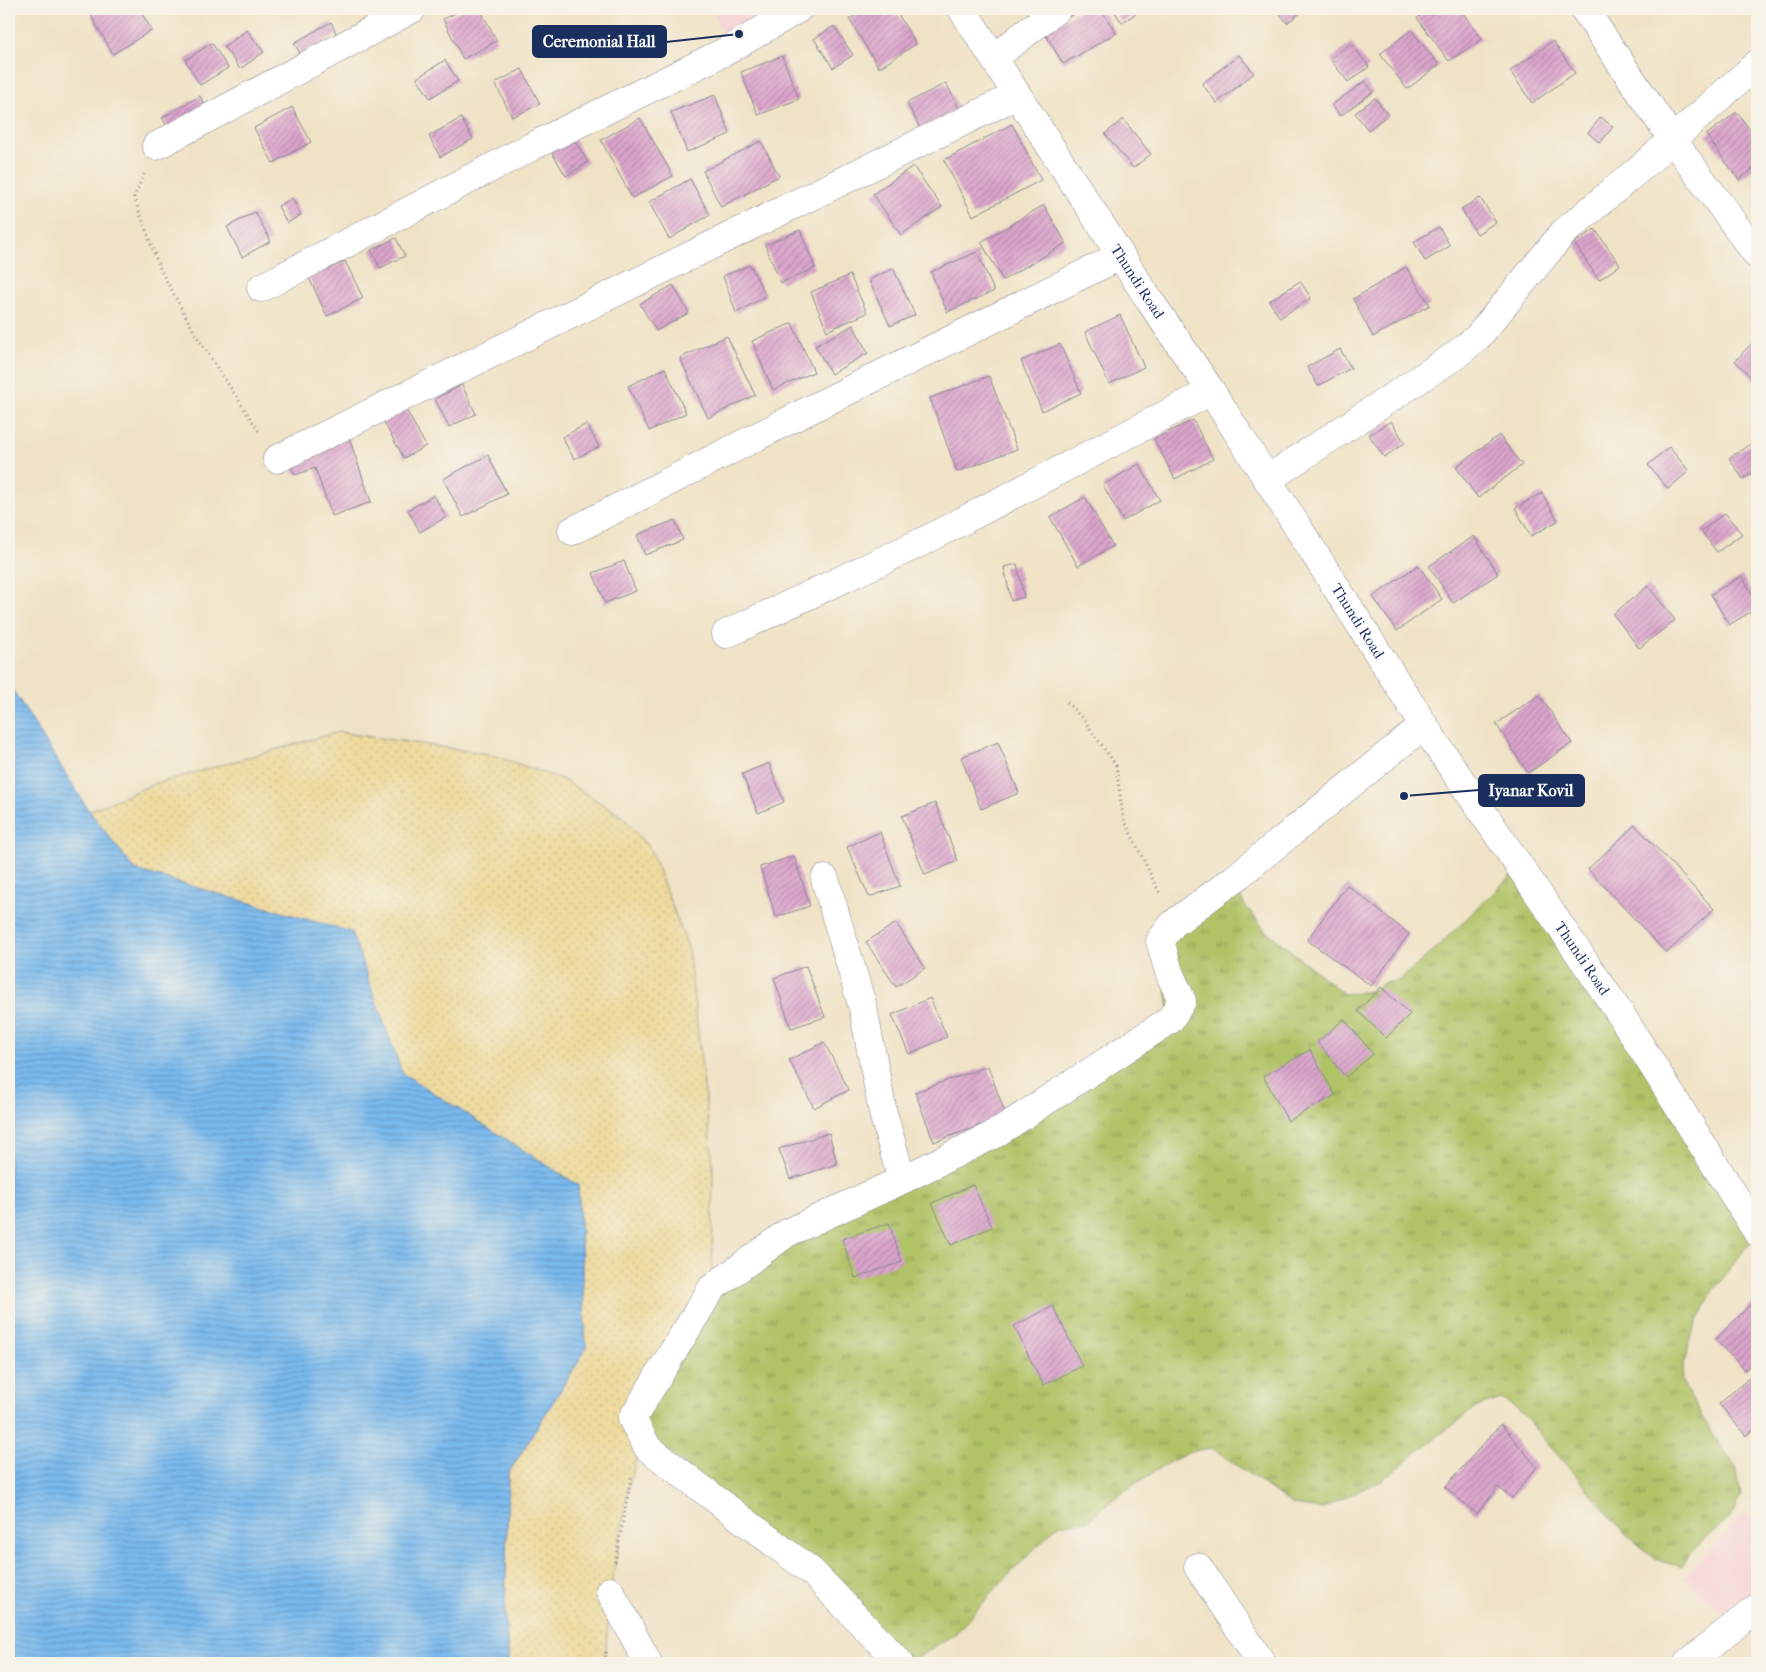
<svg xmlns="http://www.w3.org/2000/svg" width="1766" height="1672" viewBox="0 0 1766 1672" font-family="'IM FELL French Canon',serif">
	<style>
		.built { fill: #f7cfd4 }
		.grass { fill: url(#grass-tufts); stroke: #667962 }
		.sand { fill: url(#sand-dots); stroke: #84847e }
		.water { fill: url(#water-rules); stroke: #4a74a6 }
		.building { fill: url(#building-hatch) }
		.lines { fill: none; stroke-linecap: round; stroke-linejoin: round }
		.minor-casing { stroke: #868892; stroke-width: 29 }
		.major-casing { stroke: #868892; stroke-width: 29 }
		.path { stroke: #868892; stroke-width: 3; stroke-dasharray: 1 4; stroke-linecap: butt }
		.minor { stroke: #fff; stroke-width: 28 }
		.major { stroke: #fff; stroke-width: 28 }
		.labels { text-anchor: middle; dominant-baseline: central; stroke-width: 5; stroke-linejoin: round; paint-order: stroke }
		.street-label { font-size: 15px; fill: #1b2f5e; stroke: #f7f3e8 }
		.leader { fill: none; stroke: #1b2f5e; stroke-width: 2 }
		.callout-dot { fill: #1b2f5e; stroke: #f7f3e8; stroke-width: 2 }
		.callout { fill: #1b2f5e; stroke: #1b2f5e; stroke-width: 2 }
		.callout-label { font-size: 16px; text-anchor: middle; font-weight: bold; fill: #fff }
	</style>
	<defs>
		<pattern id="grass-tufts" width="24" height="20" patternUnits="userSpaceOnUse" patternTransform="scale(1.25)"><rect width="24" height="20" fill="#b0c366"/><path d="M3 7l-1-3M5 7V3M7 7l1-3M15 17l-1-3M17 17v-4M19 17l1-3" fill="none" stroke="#8e9f57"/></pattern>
		<pattern id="sand-dots" width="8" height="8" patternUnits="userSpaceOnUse" patternTransform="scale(1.25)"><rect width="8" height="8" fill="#eeda9e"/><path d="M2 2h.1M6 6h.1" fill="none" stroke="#ccbb8a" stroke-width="1.8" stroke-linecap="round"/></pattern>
		<pattern id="water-rules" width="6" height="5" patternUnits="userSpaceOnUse" patternTransform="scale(1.25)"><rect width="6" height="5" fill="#79b9ed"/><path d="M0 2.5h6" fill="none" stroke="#6297c3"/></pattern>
		<pattern id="building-hatch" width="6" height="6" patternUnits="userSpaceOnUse" patternTransform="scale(1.25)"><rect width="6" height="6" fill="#dca5cc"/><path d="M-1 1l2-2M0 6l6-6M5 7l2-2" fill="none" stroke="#b287a9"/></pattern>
	</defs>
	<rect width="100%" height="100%" fill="#f7f3e8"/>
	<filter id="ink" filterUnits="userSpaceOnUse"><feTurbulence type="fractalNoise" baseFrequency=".02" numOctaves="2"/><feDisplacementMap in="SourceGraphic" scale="10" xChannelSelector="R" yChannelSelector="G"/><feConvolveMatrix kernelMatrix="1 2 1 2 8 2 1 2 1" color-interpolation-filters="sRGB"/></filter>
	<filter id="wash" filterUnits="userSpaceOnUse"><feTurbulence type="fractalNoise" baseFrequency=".0096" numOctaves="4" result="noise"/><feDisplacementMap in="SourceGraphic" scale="20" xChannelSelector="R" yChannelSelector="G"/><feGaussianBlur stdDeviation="1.12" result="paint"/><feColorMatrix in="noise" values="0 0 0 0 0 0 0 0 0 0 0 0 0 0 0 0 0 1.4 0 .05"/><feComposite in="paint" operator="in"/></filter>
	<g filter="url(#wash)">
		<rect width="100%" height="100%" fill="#f0e2c5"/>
		<!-- built -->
		<path class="built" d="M 712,9 L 798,9 L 730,49 Z
			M 1745,1513 L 1757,1524 L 1757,1589 L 1728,1620 L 1684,1577 Z"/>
		<!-- grass -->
		<path class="grass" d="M 1520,867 L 1757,1233 L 1711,1294 L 1689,1341 L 1681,1380 L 1698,1411 L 1737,1469 L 1741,1496 L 1730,1518 L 1709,1535 L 1690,1553 L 1682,1567 L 1657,1560 L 1627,1536 L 1518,1409 L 1501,1399 L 1477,1407 L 1414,1454 L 1382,1480 L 1321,1509 L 1293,1505 L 1212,1448 L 1192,1451 L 1168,1463 L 1121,1493 L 1087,1521 L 1058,1525 L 1000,1584 L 955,1634 L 908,1663 L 632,1419 L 712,1288 L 826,1213 L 1170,1020 L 1160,941 L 1234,879 L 1243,903 L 1265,930 L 1344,994 L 1371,991 L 1384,983 L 1398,981 L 1433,951 Z"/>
		<!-- sand -->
		<path class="sand" d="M 338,732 L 489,754 L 562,779 L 623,817 L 650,849 L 688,947 L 713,1163 L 712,1288 L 632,1419 L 642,1438 L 629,1486 L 610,1591 L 605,1663 L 509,1663 L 505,1622 L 508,1474 L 586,1349 L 578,1185 L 402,1073 L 351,932 L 135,870 L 89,811 L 154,784 Z"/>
		<!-- water -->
		<path class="water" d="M 9,684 L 89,811 L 135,870 L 351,932 L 402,1073 L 578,1185 L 586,1349 L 508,1474 L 505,1622 L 509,1663 L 9,1663 Z"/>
		<g id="blocks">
			<!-- building -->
			<path class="building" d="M 103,9 L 139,9 L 152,30 L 113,54 L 91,16 Z
				M 464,9 L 480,9 L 497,41 L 463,59 L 443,19 Z
				M 866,9 L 895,9 L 916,44 L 879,68 L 849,19 Z
				M 1082,9 L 1101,9 L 1116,33 L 1063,64 L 1044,32 Z
				M 1113,9 L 1142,9 L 1122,23 Z
				M 1276,9 L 1305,9 L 1287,23 Z
				M 1432,9 L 1460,9 L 1482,39 L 1449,61 L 1417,18 Z
				M 331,22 L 337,35 L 301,55 L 294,43 Z
				M 834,26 L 853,55 L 833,68 L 814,39 Z
				M 247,30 L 264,52 L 240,69 L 224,47 Z
				M 1411,30 L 1439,65 L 1407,89 L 1380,54 Z
				M 1553,41 L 1575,73 L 1532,103 L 1510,71 Z
				M 212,43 L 228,68 L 200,85 L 185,60 Z
				M 1351,43 L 1369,67 L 1348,82 L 1330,59 Z
				M 1239,55 L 1254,73 L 1217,103 L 1202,84 Z
				M 782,56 L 799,99 L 758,115 L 741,72 Z
				M 445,60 L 458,81 L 430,98 L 417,78 Z
				M 522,69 L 540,104 L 512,117 L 495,83 Z
				M 1365,81 L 1373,92 L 1340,116 L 1332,105 Z
				M 946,83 L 961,112 L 922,132 L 907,103 Z
				M 715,95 L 730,134 L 687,152 L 671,112 Z
				M 200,96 L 206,108 L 169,129 L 162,118 Z
				M 1375,98 L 1388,115 L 1368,130 L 1355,113 Z
				M 292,107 L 311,142 L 273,163 L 254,128 Z
				M 1737,112 L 1757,140 L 1757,166 L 1739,180 L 1706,135 Z
				M 1601,117 L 1613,127 L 1600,143 L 1588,133 Z
				M 461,118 L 473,139 L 440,157 L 429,136 Z
				M 640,118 L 673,176 L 632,198 L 601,140 Z
				M 1123,119 L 1151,154 L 1133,168 L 1105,134 Z
				M 1012,124 L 1041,180 L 973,216 L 944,160 Z
				M 570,133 L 588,162 L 566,176 L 548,146 Z
				M 761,141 L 779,176 L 721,207 L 703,171 Z
				M 913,166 L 942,207 L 901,235 L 873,194 Z
				M 690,179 L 710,215 L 669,239 L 649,202 Z
				M 292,198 L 301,215 L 287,223 L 278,206 Z
				M 1480,198 L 1496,222 L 1477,234 L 1461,209 Z
				M 1044,205 L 1066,243 L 1003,280 L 981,242 Z
				M 255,212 L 271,241 L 242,257 L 227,227 Z
				M 1439,227 L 1450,246 L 1425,261 L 1414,242 Z
				M 1595,229 L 1620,265 L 1599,280 L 1574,243 Z
				M 800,230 L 815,268 L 781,283 L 765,245 Z
				M 396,238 L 405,256 L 380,268 L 371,250 Z
				M 977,252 L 994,291 L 947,312 L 931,272 Z
				M 345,261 L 363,298 L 327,316 L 309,278 Z
				M 750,265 L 766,296 L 736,313 L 723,276 Z
				M 1406,267 L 1430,305 L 1373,337 L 1353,299 Z
				M 893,268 L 915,315 L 890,326 L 869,280 Z
				M 850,275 L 867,313 L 827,331 L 811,292 Z
				M 1300,281 L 1311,298 L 1280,318 L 1269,301 Z
				M 673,285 L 689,313 L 656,331 L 640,304 Z
				M 1120,315 L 1144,367 L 1109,384 L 1085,332 Z
				M 792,323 L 814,372 L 773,390 L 752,341 Z
				M 853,325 L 868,353 L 831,374 L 815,346 Z
				M 727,336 L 755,395 L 708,418 L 680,358 Z
				M 1757,338 L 1757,378 L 1755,381 L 1735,361 Z
				M 1060,344 L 1081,393 L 1042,411 L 1021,361 Z
				M 1340,349 L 1351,368 L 1318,386 L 1307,367 Z
				M 665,368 L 686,413 L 649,431 L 628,386 Z
				M 989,376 L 1017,449 L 957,472 L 930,398 Z
				M 462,385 L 476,414 L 449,427 L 435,399 Z
				M 404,406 L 426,446 L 404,458 L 382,419 Z
				M 1193,420 L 1213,459 L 1175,479 L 1154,439 Z
				M 1391,421 L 1405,443 L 1384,457 L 1369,435 Z
				M 587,424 L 599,447 L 574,459 L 562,437 Z
				M 1499,435 L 1522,465 L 1478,498 L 1456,467 Z
				M 349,438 L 371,502 L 332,516 L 315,468 L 295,475 L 289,460 Z
				M 1752,443 L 1757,451 L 1757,470 L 1743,479 L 1729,458 Z
				M 1669,447 L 1689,471 L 1668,489 L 1648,465 Z
				M 488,455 L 507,494 L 463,517 L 443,479 Z
				M 1139,464 L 1160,500 L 1123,521 L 1103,485 Z
				M 1542,493 L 1558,521 L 1531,536 L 1515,508 Z
				M 434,495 L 446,517 L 420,532 L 408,510 Z
				M 1085,497 L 1113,546 L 1078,566 L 1050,517 Z
				M 1725,513 L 1742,534 L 1717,552 L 1701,531 Z
				M 675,520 L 683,540 L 645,555 L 637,535 Z
				M 1474,536 L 1498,574 L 1453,603 L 1429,566 Z
				M 624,561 L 636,591 L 605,603 L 593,573 Z
				M 1017,564 L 1024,597 L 1011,601 L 1004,567 Z
				M 1418,565 L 1442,599 L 1397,631 L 1373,597 Z
				M 1742,576 L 1757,603 L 1757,608 L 1729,625 L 1711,594 Z
				M 1648,586 L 1675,620 L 1639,648 L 1613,614 Z
				M 1539,695 L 1572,743 L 1528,773 L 1496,724 Z
				M 998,742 L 1019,793 L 981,809 L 961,757 Z
				M 769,763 L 784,802 L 758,813 L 742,774 Z
				M 935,803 L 958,861 L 925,875 L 902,816 Z
				M 1635,825 L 1714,909 L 1666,953 L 1588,869 Z
				M 880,832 L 900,886 L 869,897 L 847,847 Z
				M 794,856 L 810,906 L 776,917 L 760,867 Z
				M 1347,885 L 1409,934 L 1371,986 L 1307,940 Z
				M 896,923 L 925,968 L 896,987 L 866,942 Z
				M 806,966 L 825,1017 L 791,1028 L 774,978 Z
				M 1381,987 L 1410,1014 L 1386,1038 L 1358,1011 Z
				M 930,998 L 947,1037 L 909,1054 L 892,1015 Z
				M 1344,1019 L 1373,1054 L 1346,1077 L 1317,1042 Z
				M 824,1042 L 849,1090 L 814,1108 L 789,1060 Z
				M 1310,1050 L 1335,1095 L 1288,1121 L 1263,1076 Z
				M 988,1066 L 1006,1116 L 934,1142 L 915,1092 Z
				M 829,1133 L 837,1164 L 790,1179 L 779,1149 Z
				M 973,1185 L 992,1227 L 951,1245 L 932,1203 Z
				M 889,1223 L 902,1262 L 855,1278 L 842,1239 Z
				M 1757,1298 L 1757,1358 L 1745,1370 L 1715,1340 Z
				M 1053,1306 L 1082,1366 L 1043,1385 L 1014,1326 Z
				M 1757,1371 L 1757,1426 L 1746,1436 L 1719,1404 Z
				M 1501,1424 L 1537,1467 L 1512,1498 L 1498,1487 L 1477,1514 L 1445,1487 Z"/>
		</g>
	</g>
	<g filter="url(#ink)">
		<use href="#blocks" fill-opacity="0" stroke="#868892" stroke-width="1"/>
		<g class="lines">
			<!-- minor casing -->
			<g class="minor-casing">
				<path id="minor" d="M 1584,9 L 1672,139 L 1757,255
					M 1004,50 L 1057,9
					M 156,146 L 412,9
					M 261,288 L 531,147 L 730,49 L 798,9
					M 277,459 L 1017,95
					M 1268,479 L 1456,355 L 1477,338 L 1563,233 L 1645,164 L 1757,64
					M 572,531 L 821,404 L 1120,256
					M 726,634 L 926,540 L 1211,391
					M 825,879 L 863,1008 L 883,1113 L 902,1180
					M 1198,1567 L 1262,1663
					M 610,1591 L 648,1663
					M 900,1663 L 812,1572 L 648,1448 L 632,1419 L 712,1288 L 787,1233 L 902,1180 L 995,1134 L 1170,1020 L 1182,1001 L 1169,972 L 1160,941 L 1173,924 L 1234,879 L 1424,725
					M 1688,1663 L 1757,1608"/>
			</g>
			<!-- major casing -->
			<g class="major-casing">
				<g id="major">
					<path id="s1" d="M 962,9 L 1146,295 L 1211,391 L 1436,744 L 1623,1018 L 1757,1232"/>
				</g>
			</g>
			<!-- path -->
			<path class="path" d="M 144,174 L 134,197 L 160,269 L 196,335 L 260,433
				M 1067,702 L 1083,719 L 1116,765 L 1123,817 L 1161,896
				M 615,1562 L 632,1474
				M 605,1663 L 606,1652"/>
			<!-- minor -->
			<use href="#minor" class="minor"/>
			<!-- major -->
			<use href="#major" class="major"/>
		</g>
	</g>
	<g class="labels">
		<!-- street labels -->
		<g class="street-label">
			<text stroke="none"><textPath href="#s1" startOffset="324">Thundi Road</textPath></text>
			<text stroke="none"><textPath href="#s1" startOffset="729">Thundi Road</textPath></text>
			<text stroke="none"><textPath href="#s1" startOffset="1134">Thundi Road</textPath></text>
		</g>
	</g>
	<!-- callouts -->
	<path class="leader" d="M739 34L666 42M1404 796L1479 790"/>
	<g class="callout-dot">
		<circle cx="739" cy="34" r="5"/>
		<circle cx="1404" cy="796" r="5"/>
	</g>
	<g class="callout">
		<rect x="533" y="26" width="133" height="31" rx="5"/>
		<rect x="1479" y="775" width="105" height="31" rx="5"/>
	</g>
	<g class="callout-label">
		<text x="599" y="47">Ceremonial Hall</text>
		<text x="1531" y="796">Iyanar Kovil</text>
	</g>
	<!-- margin -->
	<rect width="1766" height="1672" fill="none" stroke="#f7f3e8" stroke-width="30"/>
</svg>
